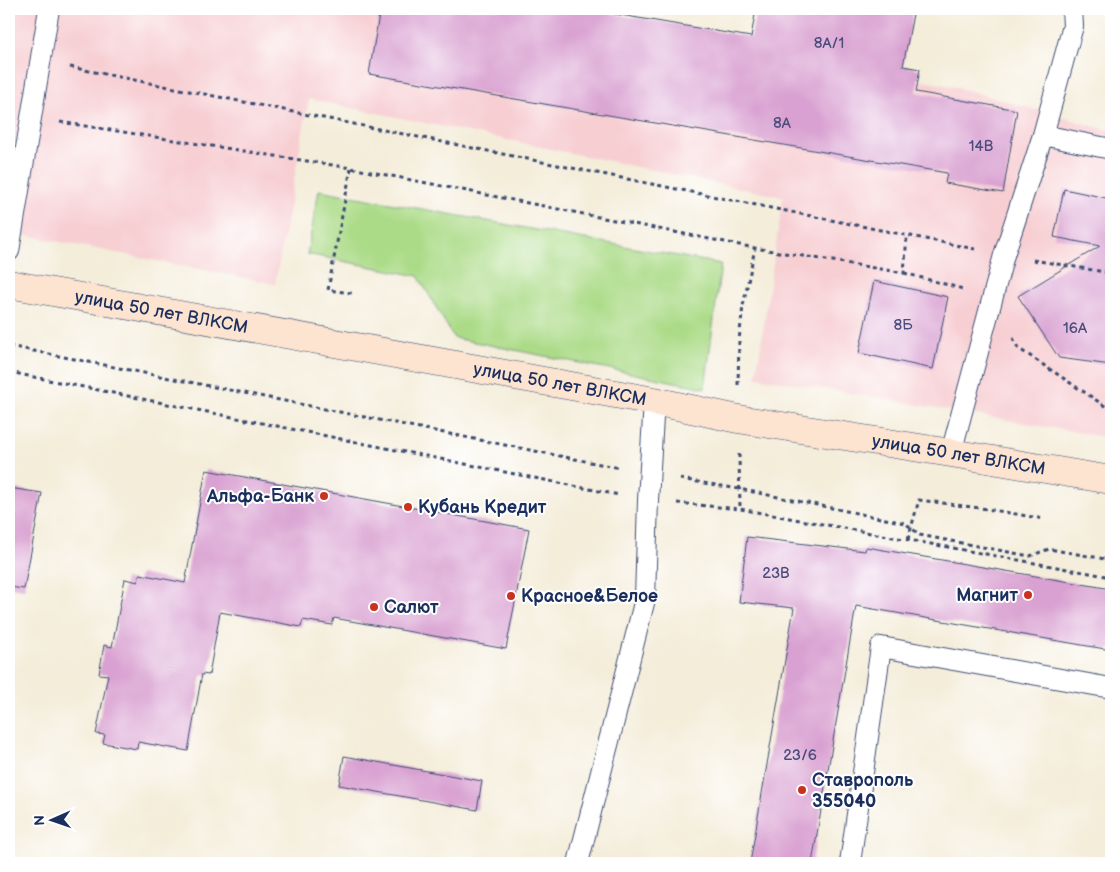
<svg xmlns="http://www.w3.org/2000/svg" width="1120" height="872" viewBox="0 0 1120 872" font-family="'Balsamiq Sans',sans-serif">
	<style>
		.built { fill: #f7cfd3 }
		.green { fill: #acdb88; stroke: #648573 }
		.building { fill: #d9a1d1 }
		.lines { fill: none; stroke-linecap: round; stroke-linejoin: round }
		.lane-casing { stroke: #3c4c71; stroke-width: 22 }
		.secondary-casing { stroke: #3c4c71; stroke-width: 29 }
		.path { stroke: #3c4c71; stroke-width: 3; stroke-dasharray: 4 4; stroke-linecap: butt }
		.lane { stroke: #fff; stroke-width: 20 }
		.secondary { stroke: #fde4d1; stroke-width: 28 }
		.poi-dot { fill: #c8321e; stroke: #fff; stroke-width: 2 }
		.labels { text-anchor: middle; dominant-baseline: central; stroke-width: 4; stroke-linejoin: round; paint-order: stroke }
		.number-label { font-size: 15px; fill: #4a4c7b }
		.street-label { font-size: 18px; fill: #1b2f5e; stroke: #fff }
		.poi-label { font-size: 18px; font-weight: bold; fill: #1b2f5e; stroke: #fff; text-anchor: start }
	</style>
	<rect width="100%" height="100%" fill="#fff"/>
	<filter id="ink" filterUnits="userSpaceOnUse"><feTurbulence type="fractalNoise" baseFrequency=".02" numOctaves="2"/><feDisplacementMap in="SourceGraphic" scale="10" xChannelSelector="R" yChannelSelector="G"/><feConvolveMatrix kernelMatrix="1 2 1 2 8 2 1 2 1" color-interpolation-filters="sRGB"/></filter>
	<filter id="wash" filterUnits="userSpaceOnUse"><feTurbulence type="fractalNoise" baseFrequency=".0096" numOctaves="4" result="noise"/><feDisplacementMap in="SourceGraphic" scale="20" xChannelSelector="R" yChannelSelector="G"/><feGaussianBlur stdDeviation="1.12" result="paint"/><feColorMatrix in="noise" values="0 0 0 0 0 0 0 0 0 0 0 0 0 0 0 0 0 1.4 0 .05"/><feComposite in="paint" operator="in"/></filter>
	<g filter="url(#wash)">
		<rect width="100%" height="100%" fill="#f4edda"/>
		<!-- built -->
		<path class="built" d="M 9,9 L 482,9 L 952,86 L 1111,131 L 1111,438 L 756,377 L 783,197 L 309,99 L 275,284 L 9,232 Z"/>
		<!-- green -->
		<path class="green" d="M 319,190 L 721,264 L 705,388 L 454,338 L 418,276 L 307,254 Z"/>
		<g id="blocks">
			<!-- building -->
			<path class="building" d="M 380,9 L 585,9 L 751,37 L 756,9 L 914,9 L 903,66 L 920,69 L 916,92 L 1017,110 L 1003,193 L 945,183 L 947,173 L 369,74 Z
				M 1064,189 L 1111,199 L 1111,365 L 1059,358 L 1018,296 L 1100,246 L 1054,237 Z
				M 874,281 L 948,297 L 933,369 L 859,353 Z
				M 206,470 L 529,529 L 506,649 L 334,618 L 332,625 L 303,620 L 301,627 L 220,612 L 209,675 L 202,674 L 188,751 L 138,742 L 137,749 L 103,743 L 105,735 L 96,734 L 108,675 L 99,674 L 104,645 L 112,647 L 125,579 L 138,582 L 140,574 L 185,583 Z
				M 9,488 L 42,493 L 24,589 L 9,587 Z
				M 747,537 L 865,551 L 866,547 L 1111,589 L 1111,650 L 856,606 L 812,863 L 750,863 L 794,608 L 739,602 Z
				M 344,756 L 482,781 L 477,810 L 339,785 Z"/>
		</g>
	</g>
	<g filter="url(#ink)">
		<use href="#blocks" fill-opacity="0" stroke="#3c4c71" stroke-width="1"/>
		<g class="lines">
			<!-- lane casing -->
			<g class="lane-casing">
				<path id="lane" d="M 1043,135 L 1111,149
					M 9,251 L 49,9
					M 951,453 L 1004,255 L 1043,135 L 1073,26 L 1072,9
					M 578,863 L 645,599 L 648,500 L 654,401
					M 850,863 L 881,647 L 1111,688"/>
			</g>
			<!-- secondary casing -->
			<g class="secondary-casing">
				<g id="secondary">
					<path id="s1" d="M 9,284 L 654,401 L 738,419 L 951,453 L 1111,480"/>
				</g>
			</g>
			<!-- path -->
			<path class="path" d="M 70,67 L 975,249
				M 60,122 L 351,168 L 755,248 L 904,273 L 907,236
				M 351,168 L 328,290 L 352,293
				M 1033,260 L 1111,273
				M 904,273 L 963,289
				M 1013,338 L 1018,348 L 1111,410
				M 9,346 L 620,468
				M 9,372 L 619,495
				M 738,385 L 739,340 L 743,306 L 755,248
				M 739,454 L 740,509
				M 680,479 L 739,489 L 905,523 L 920,535 L 1030,556 L 1049,549 L 1111,560
				M 677,503 L 740,509 L 1111,577
				M 908,539 L 919,500 L 987,509 L 1044,519"/>
			<!-- lane -->
			<use href="#lane" class="lane"/>
			<!-- secondary -->
			<use href="#secondary" class="secondary"/>
		</g>
	</g>
	<!-- markers -->
	<g class="poi-dot">
		<circle cx="324" cy="496" r="5"/>
		<circle cx="408" cy="507" r="5"/>
		<circle cx="1028" cy="595" r="5"/>
		<circle cx="511" cy="596" r="5"/>
		<circle cx="374" cy="607" r="5"/>
		<circle cx="802" cy="790" r="5"/>
	</g>
	<g class="labels">
		<!-- number labels -->
		<g class="number-label">
			<text x="829" y="43">8А/1</text>
			<text x="782" y="123">8А</text>
			<text x="981" y="146">14В</text>
			<text x="903" y="325">8Б</text>
			<text x="1075" y="328">16А</text>
			<text x="776" y="573">23В</text>
			<text x="800" y="755">23/6</text>
		</g>
		<!-- street labels -->
		<g class="street-label">
			<text stroke="none"><textPath href="#s1" startOffset="155">улица 50 лет ВЛКСМ</textPath></text>
			<text stroke="none"><textPath href="#s1" startOffset="560">улица 50 лет ВЛКСМ</textPath></text>
			<text stroke="none"><textPath href="#s1" startOffset="965">улица 50 лет ВЛКСМ</textPath></text>
		</g>
		<!-- poi labels -->
		<g class="poi-label">
			<text x="314" y="496" text-anchor="end">Альфа-Банк</text>
			<text x="418" y="507">Кубань Кредит</text>
			<text x="1018" y="595" text-anchor="end">Магнит</text>
			<text x="521" y="596">Красное&amp;Белое</text>
			<text x="384" y="607">Салют</text>
			<text x="812" y="780">Ставрополь<tspan x="812" dy="21">355040</tspan></text>
		</g>
	</g>
	<!-- margin -->
	<rect width="1120" height="872" fill="none" stroke="#fff" stroke-width="30"/>
	<!-- north arrow -->
	<g transform="translate(52 820) rotate(268)" stroke="#ffffff" stroke-width="4" paint-order="stroke">
	<path d="M0-4L9 19L0 12L-9 19Z" fill="#1b2f5e"/>
	<text y="-8" font-size="14" font-weight="bold" text-anchor="middle" fill="#1b2f5e">N</text>
	</g>
</svg>
